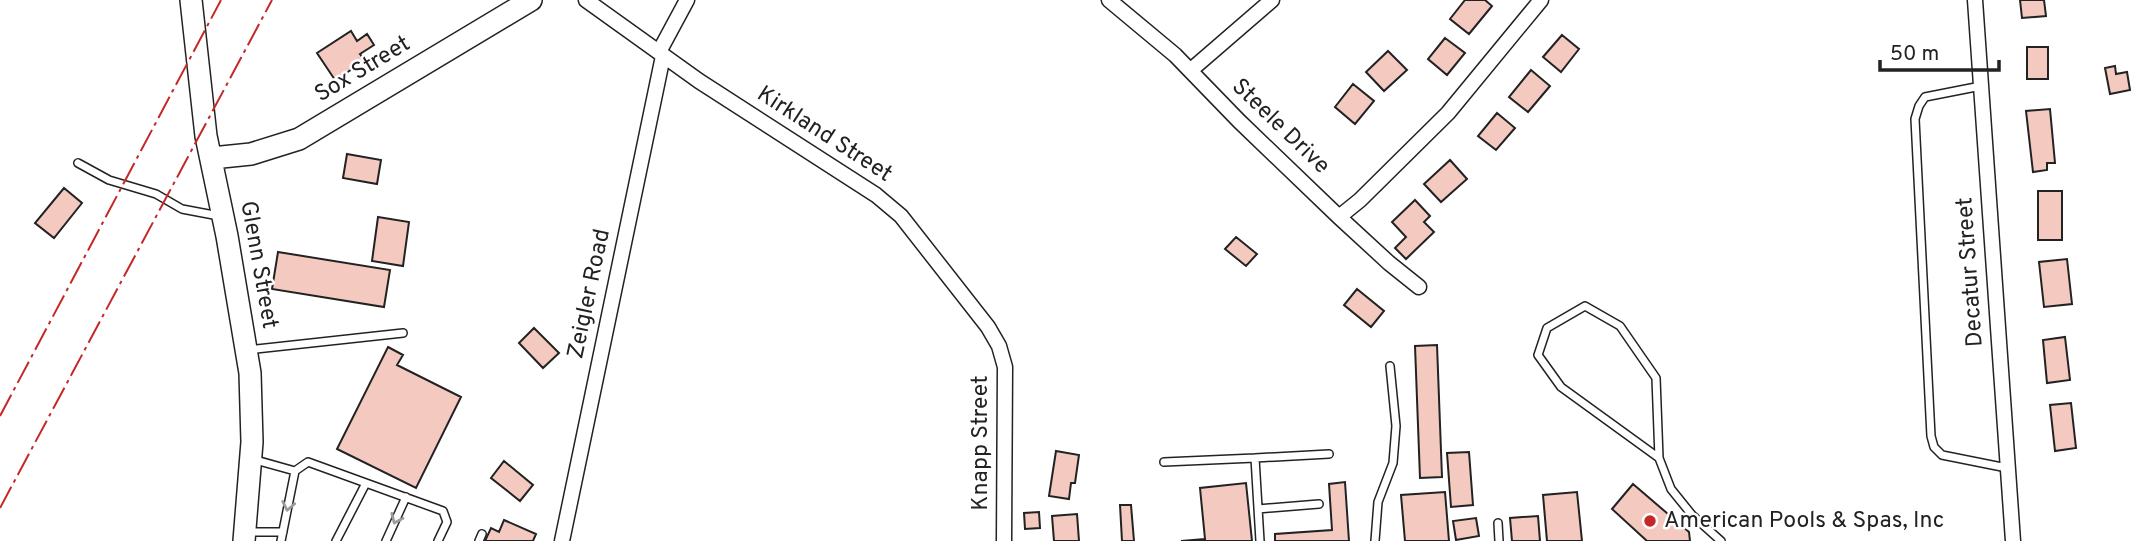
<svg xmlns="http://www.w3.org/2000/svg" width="2132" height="541" viewBox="0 0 2132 541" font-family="Overpass,sans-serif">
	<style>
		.building { fill: #f3c9c0; stroke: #222; stroke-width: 2 }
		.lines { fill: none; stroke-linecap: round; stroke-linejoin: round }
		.lane-casing { stroke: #222; stroke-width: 10 }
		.street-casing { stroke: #222; stroke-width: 17 }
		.secondary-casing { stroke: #222; stroke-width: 24 }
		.lane { stroke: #fff; stroke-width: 7 }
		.street { stroke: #fff; stroke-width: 14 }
		.secondary { stroke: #fff; stroke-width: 21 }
		.power { stroke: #c62828; stroke-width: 2; stroke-dasharray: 24 5 3.5 5; stroke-linecap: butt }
		.oneway { stroke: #9c9c9c }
		.poi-dot { fill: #c62828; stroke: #fff; stroke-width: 2.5 }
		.labels { text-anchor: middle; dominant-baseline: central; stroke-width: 5; stroke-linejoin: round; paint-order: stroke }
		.street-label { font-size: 23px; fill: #222; stroke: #fff }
		.poi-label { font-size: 23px; fill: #222; stroke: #fff; text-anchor: start }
	</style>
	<rect width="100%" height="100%" fill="#fff"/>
	<!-- building -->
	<path class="building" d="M 1465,0 L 1485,0 L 1492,6 L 1469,34 L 1450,19 Z
		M 2020,0 L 2044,0 L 2046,16 L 2022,18 Z
		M 351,31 L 357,41 L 367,34 L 374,45 L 360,54 L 365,61 L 335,80 L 317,53 Z
		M 1562,35 L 1579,49 L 1561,72 L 1543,57 Z
		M 1445,38 L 1465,53 L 1447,75 L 1428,59 Z
		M 2027,47 L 2048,47 L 2048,79 L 2027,79 Z
		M 1388,51 L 1407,70 L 1384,91 L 1366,72 Z
		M 2115,66 L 2116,74 L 2127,72 L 2130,90 L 2110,94 L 2105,68 Z
		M 1531,70 L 1550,86 L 1528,112 L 1509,97 Z
		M 1353,84 L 1374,101 L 1355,124 L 1335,107 Z
		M 2050,109 L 2055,163 L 2047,163 L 2047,170 L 2033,172 L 2026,111 Z
		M 1497,113 L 1515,128 L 1496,150 L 1478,136 Z
		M 347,154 L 381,160 L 377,184 L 343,178 Z
		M 1450,160 L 1467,179 L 1441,202 L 1424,184 Z
		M 64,188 L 82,203 L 54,238 L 35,223 Z
		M 2038,191 L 2062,191 L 2062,240 L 2038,240 Z
		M 1415,200 L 1430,216 L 1424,222 L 1434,232 L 1406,259 L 1395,248 L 1406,237 L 1392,222 Z
		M 378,217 L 409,222 L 403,266 L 372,261 Z
		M 1236,237 L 1257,254 L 1246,266 L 1225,249 Z
		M 278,252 L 390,270 L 384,307 L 272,289 Z
		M 2067,259 L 2072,304 L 2044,307 L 2039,262 Z
		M 1357,289 L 1384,311 L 1371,327 L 1344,305 Z
		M 534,328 L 559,353 L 543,368 L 519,343 Z
		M 2065,337 L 2070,380 L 2047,383 L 2043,340 Z
		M 1437,345 L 1442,477 L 1420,478 L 1415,346 Z
		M 388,347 L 403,355 L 397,365 L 461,397 L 416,488 L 337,449 Z
		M 2071,403 L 2076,448 L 2055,451 L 2050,405 Z
		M 1056,451 L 1079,455 L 1075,483 L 1071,483 L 1069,499 L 1049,496 Z
		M 1469,452 L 1473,505 L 1451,507 L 1447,453 Z
		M 504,461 L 533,485 L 520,501 L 491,478 Z
		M 1345,482 L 1349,541 L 1275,541 L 1275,534 L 1332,530 L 1329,484 Z
		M 1246,483 L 1252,541 L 1181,541 L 1205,539 L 1200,488 Z
		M 1633,484 L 1689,532 L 1690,541 L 1647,541 L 1612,509 Z
		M 1445,492 L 1449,541 L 1405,541 L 1401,495 Z
		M 1577,492 L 1582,541 L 1547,541 L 1543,495 Z
		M 1120,505 L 1131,505 L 1134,541 L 1122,541 Z
		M 1039,512 L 1040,528 L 1025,529 L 1024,513 Z
		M 1077,514 L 1079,541 L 1054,541 L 1052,516 Z
		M 1538,516 L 1540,541 L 1512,541 L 1510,518 Z
		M 1476,518 L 1479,536 L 1456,540 L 1453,521 Z
		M 504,520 L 536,534 L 533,541 L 485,541 L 491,528 L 499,532 Z"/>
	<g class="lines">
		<!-- lane casing -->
		<g class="lane-casing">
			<path id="lane" d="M 1981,86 L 1925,97 L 1919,106 L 1915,119 L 1931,436 L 1934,447 L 1942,455 L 2007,468
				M 78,163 L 109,180 L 156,194 L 182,209 L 219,216
				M 247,350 L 403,333
				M 1255,458 L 1329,454
				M 1659,458 L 1561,387 L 1538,355 L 1547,328 L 1585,306 L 1620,326 L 1656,378 L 1659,458 L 1671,489 L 1692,515 L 1721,541
				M 252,459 L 295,471
				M 1164,462 L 1255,458 L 1260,541
				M 1258,509 L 1319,504
				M 1498,523 L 1499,541
				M 248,532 L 283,532
				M 281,541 L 295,471 L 308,462 L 443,511 L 447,522 L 438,541
				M 336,541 L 366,483
				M 386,541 L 406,497
				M 479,541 L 482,534
				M 1375,541 L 1378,502 L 1393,463 L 1396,426 L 1390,366"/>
		</g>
		<!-- street casing -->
		<g class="street-casing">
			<path id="street" d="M 586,0 L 699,81 L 876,195 L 901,216 L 988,327 L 999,346 L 1005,367 L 1004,541
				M 1109,0 L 1175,55 L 1239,121 L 1339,217 L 1389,263 L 1419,287
				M 1975,0 L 2013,541
				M 659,52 L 687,0
				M 1191,70 L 1272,0
				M 1339,217 L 1360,200 L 1448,113 L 1541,0
				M 562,541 L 663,56"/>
		</g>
		<!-- secondary casing -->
		<g class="secondary-casing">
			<path id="secondary" d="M 191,0 L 206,136 L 227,236 L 250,373 L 252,442 L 244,541
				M 212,158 L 251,154 L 299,139 L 531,0"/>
		</g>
		<!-- lane -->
		<use href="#lane" class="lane"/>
		<!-- street -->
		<use href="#street" class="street"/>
		<!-- secondary -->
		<use href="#secondary" class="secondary"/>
		<!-- power -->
		<path class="power" d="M 0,416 L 221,0
			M 0,508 L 272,0"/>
	</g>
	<!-- one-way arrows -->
	<defs><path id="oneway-chevron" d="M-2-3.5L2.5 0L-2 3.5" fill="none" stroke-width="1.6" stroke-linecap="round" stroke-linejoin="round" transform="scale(1.75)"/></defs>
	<g class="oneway">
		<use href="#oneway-chevron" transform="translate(288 506) rotate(101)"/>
		<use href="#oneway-chevron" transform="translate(396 519) rotate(114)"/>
	</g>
	<!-- markers -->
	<circle class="poi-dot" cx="1650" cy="521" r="7"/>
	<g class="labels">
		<!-- street labels -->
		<g class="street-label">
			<text transform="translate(363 70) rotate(-31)">Sox Street</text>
			<text transform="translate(1280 127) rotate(44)">Steele Drive</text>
			<text transform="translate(824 135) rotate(33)">Kirkland Street</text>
			<text transform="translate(258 265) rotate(80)">Glenn Street</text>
			<text transform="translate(1971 272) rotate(-94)">Decatur Street</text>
			<text transform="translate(590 294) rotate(-78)">Zeigler Road</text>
			<text transform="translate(981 443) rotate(-90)">Knapp Street</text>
		</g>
		<!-- poi labels -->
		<g class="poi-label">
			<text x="1664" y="521">American Pools &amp; Spas, Inc</text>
		</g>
	</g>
	<!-- scale -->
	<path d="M1880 60v10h119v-10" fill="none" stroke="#222222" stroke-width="3.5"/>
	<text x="1890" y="60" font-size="21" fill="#222222" stroke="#ffffff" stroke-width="5" paint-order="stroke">50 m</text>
</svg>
